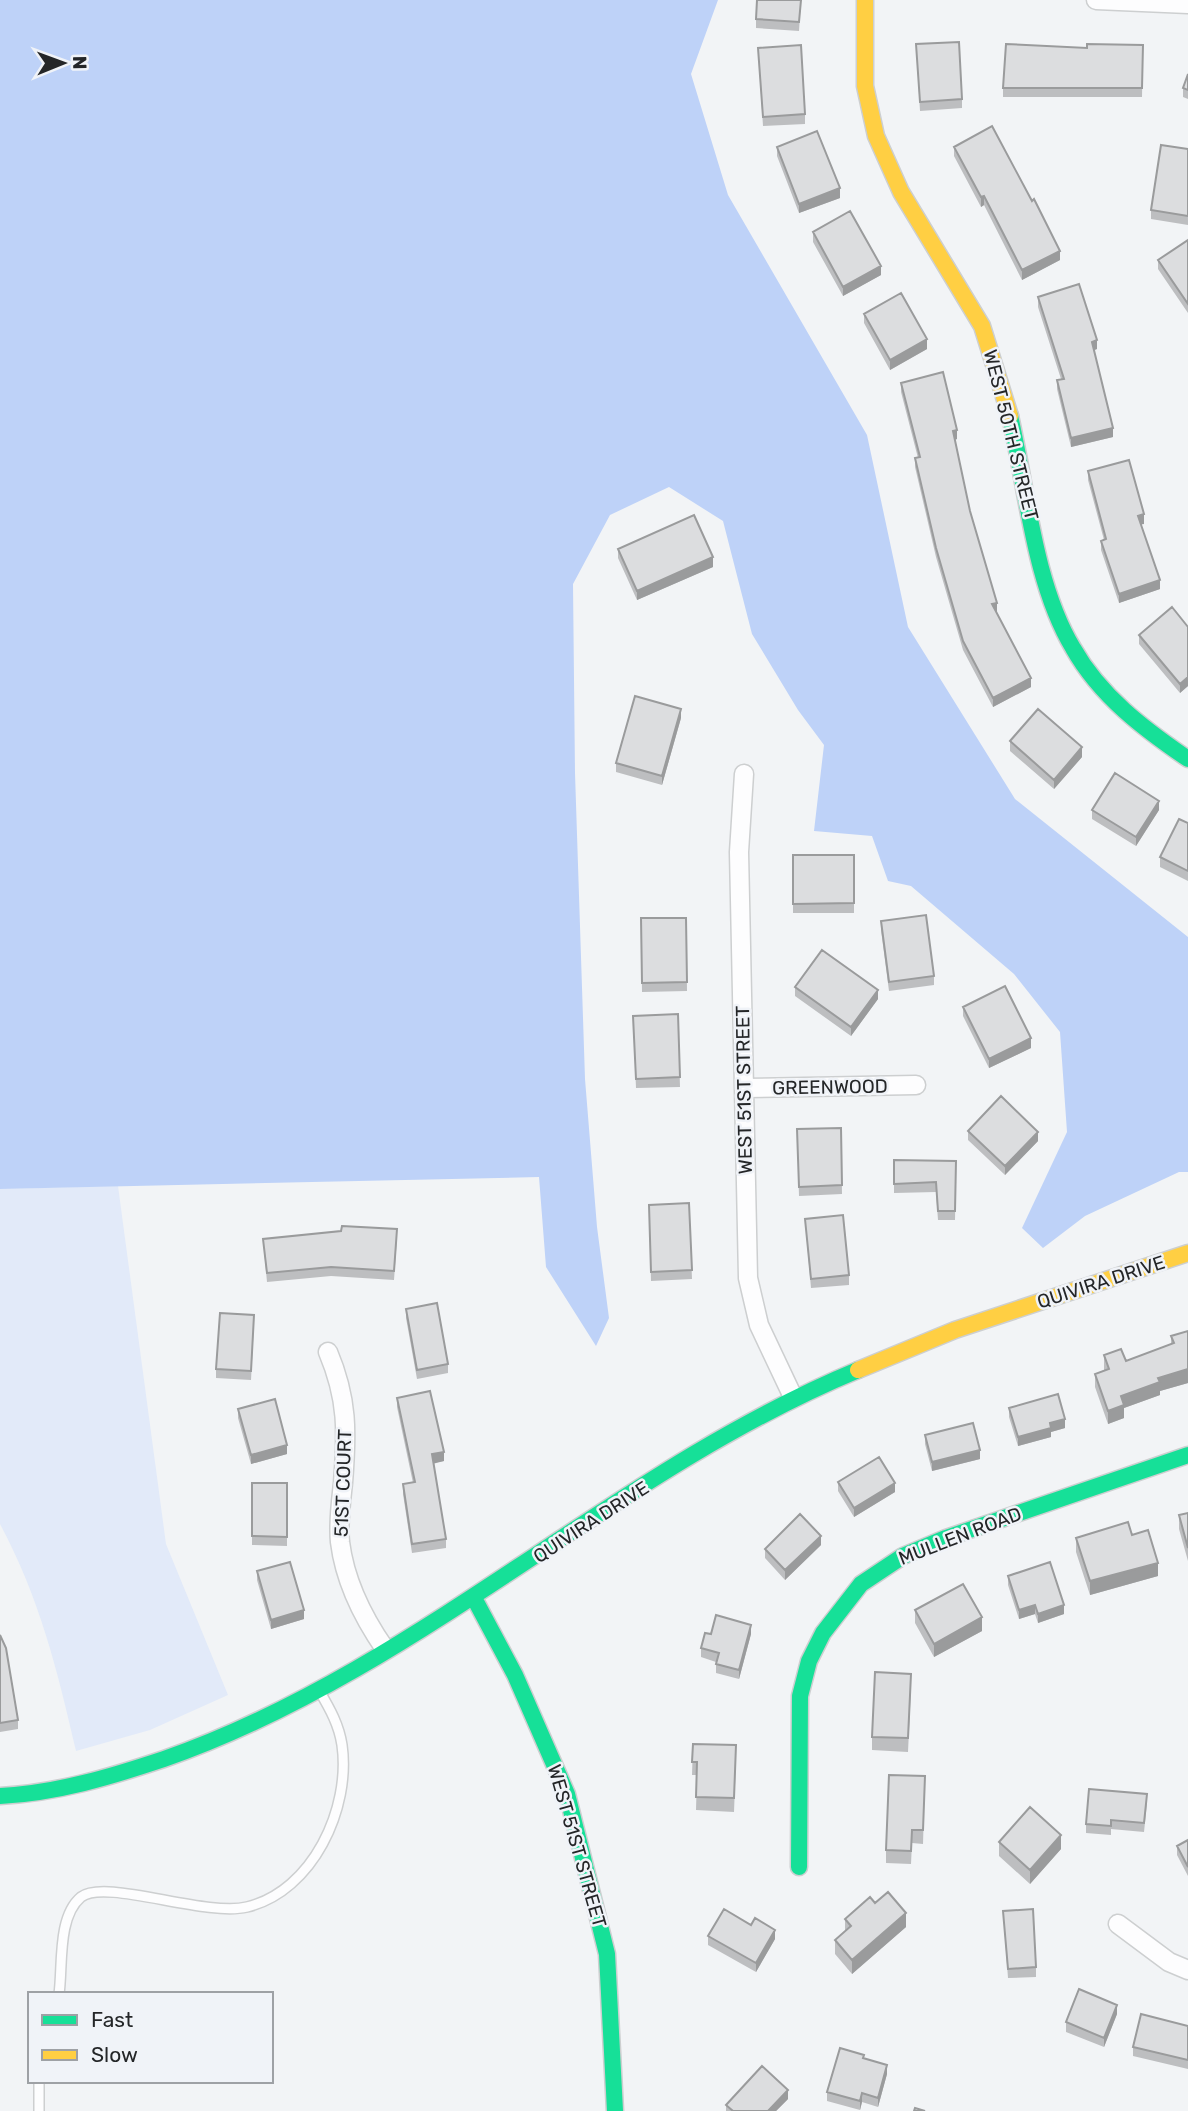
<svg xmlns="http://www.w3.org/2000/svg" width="1188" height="2111" viewBox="0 0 1188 2111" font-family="Rubik,sans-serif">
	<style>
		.green { fill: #e2eaf9 }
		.forest { fill: #bed2f8 }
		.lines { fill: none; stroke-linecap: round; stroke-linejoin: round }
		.lane-casing { stroke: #cdcfd0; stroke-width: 12 }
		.street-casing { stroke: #cdcfd0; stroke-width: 21 }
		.fast-casing { stroke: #cdcfd0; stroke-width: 19 }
		.slow-casing { stroke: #cdcfd0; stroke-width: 19 }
		.lane { stroke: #fdfdfe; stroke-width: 9 }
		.street { stroke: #fdfdfe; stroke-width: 18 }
		.fast { stroke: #16e098; stroke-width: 16 }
		.slow { stroke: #ffcf43; stroke-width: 16 }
		.wall { fill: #bdbec0 }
		.shaded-wall { fill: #9a9b9c }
		.building { fill: #dcdddf; stroke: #9a9b9c; stroke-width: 2 }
		.labels { text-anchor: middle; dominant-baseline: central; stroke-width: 5; stroke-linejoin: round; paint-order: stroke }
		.street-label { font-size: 19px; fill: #242628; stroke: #f0f3f8 }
	</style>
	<rect width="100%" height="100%" fill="#f2f4f6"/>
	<!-- green -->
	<path class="green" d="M 118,1186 L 166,1544 L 228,1695 L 150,1730 L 76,1751 C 57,1669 40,1599 0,1524 L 0,1189 Z"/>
	<!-- forest -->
	<path class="forest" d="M 0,0 L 718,0 L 691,74 L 728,195 L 867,435 L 908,627 L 1015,799 L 1188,937 L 1188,1172 L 1179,1172 L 1085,1216 L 1043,1248 L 1022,1228 L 1067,1132 L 1060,1032 L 1014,974 L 911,886 L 888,881 L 872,836 L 814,831 L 824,745 L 798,710 L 752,634 L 723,521 L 669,487 L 610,515 L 573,584 L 575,773 L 585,1079 L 597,1227 L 609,1318 L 596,1346 L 546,1267 L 539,1177 L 0,1189 Z"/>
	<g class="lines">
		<!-- lane casing -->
		<g class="lane-casing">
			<path id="lane" d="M 59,1994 C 63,1966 57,1917 81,1897 C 105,1878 204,1917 247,1907 C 313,1891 351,1808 342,1745 C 339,1725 330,1709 320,1692
				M 39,2111 L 39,2081"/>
		</g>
		<!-- street casing -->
		<g class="street-casing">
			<path id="street" d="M 1096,0 L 1188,4
				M 744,774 L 739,852 L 748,1278 L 759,1325 L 793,1397
				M 744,1088 L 916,1085
				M 328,1352 C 348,1399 347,1433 343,1483 C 341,1502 338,1522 340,1542 C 345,1582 362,1616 385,1649
				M 1118,1924 L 1169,1962 L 1188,1970"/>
		</g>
		<!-- fast casing -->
		<g class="fast-casing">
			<path id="fast" d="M 1010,416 C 1027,490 1034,583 1073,648 C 1100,696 1144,729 1188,759
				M 474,1598 L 515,1675 L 567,1794 L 607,1954 L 615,2111
				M 0,1796 C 57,1793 110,1777 164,1759 C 417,1671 612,1472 858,1370
				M 799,1867 L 800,1696 L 809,1661 L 823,1633 L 861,1584 L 903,1556 L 946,1538 L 1188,1455"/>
		</g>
		<!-- slow casing -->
		<g class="slow-casing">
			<path id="slow" d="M 865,0 L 865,86 L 876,136 L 901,192 L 982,326 L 1010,416
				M 858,1370 L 955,1330 L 1188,1253"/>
		</g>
		<!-- lane -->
		<use href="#lane" class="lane"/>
		<!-- street -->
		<use href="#street" class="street"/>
		<!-- fast -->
		<use href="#fast" class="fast"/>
		<!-- slow -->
		<use href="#slow" class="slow"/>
	</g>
	<!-- wall -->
	<path class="wall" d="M 801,0 L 799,31 L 756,28 L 756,19 Z
		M 916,44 L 962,99 L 962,108 L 920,111 Z
		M 1143,45 L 1142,97 L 1003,97 L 1003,88 L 1087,48 Z
		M 758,48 L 805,114 L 805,124 L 763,126 Z
		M 1188,74 L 1188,99 L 1183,97 L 1183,88 Z
		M 777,147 L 840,198 L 799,213 L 777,156 Z
		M 954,147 L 1032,201 L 1060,260 L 1022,280 L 984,205 L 981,207 L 954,156 Z
		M 1188,149 L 1188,225 L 1151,219 L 1151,210 Z
		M 813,232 L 881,275 L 843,296 L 813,242 Z
		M 1188,240 L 1188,313 L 1158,269 L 1158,260 Z
		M 1038,297 L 1097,349 L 1094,350 L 1113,437 L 1071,447 L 1057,389 L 1057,380 L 1061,379 L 1038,307 Z
		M 864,314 L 927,349 L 890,370 L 864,323 Z
		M 901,383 L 957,439 L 955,440 L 970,511 L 996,612 L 1031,687 L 993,707 L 963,650 L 936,557 L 915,467 L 915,458 L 918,458 L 901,392 Z
		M 1088,471 L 1144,524 L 1141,524 L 1160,589 L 1119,603 L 1101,550 L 1101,541 L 1104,540 L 1088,480 Z
		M 618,549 L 713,567 L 637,600 L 618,558 Z
		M 1188,627 L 1188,686 L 1180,693 L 1139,644 L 1139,635 Z
		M 681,718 L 662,785 L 616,772 L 616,763 Z
		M 1010,741 L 1082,757 L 1054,789 L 1010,751 Z
		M 1092,810 L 1159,810 L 1136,846 L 1092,819 Z
		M 1188,823 L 1188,881 L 1160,867 L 1160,857 Z
		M 793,855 L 854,855 L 854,913 L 793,913 Z
		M 641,918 L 686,918 L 687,991 L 642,992 Z
		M 881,921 L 934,976 L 934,985 L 889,991 L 881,930 Z
		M 795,987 L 878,999 L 851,1036 L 795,996 Z
		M 963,1007 L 1031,1048 L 989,1068 L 963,1016 Z
		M 678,1014 L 680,1087 L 636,1088 L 633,1016 Z
		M 841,1128 L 842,1194 L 799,1196 L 797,1129 Z
		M 968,1131 L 1038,1141 L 1005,1175 L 968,1140 Z
		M 894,1160 L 956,1161 L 955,1220 L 938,1220 L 936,1192 L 894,1193 Z
		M 689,1203 L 692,1279 L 651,1281 L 649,1205 Z
		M 805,1219 L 849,1275 L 849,1285 L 811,1288 Z
		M 397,1238 L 394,1280 L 331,1276 L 267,1282 L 263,1239 Z
		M 406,1309 L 448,1364 L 448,1373 L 417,1379 L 406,1318 Z
		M 254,1324 L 251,1380 L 216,1378 L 216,1369 Z
		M 1188,1331 L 1188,1383 L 1160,1391 L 1160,1395 L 1124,1408 L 1124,1418 L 1108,1424 L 1095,1387 L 1095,1374 L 1104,1370 L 1104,1355 L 1126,1361 L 1171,1344 L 1171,1336 Z
		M 397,1398 L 444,1461 L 433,1463 L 446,1539 L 446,1548 L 412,1553 L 403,1494 L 403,1484 L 413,1483 L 397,1407 Z
		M 1009,1408 L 1065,1428 L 1051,1432 L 1051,1437 L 1018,1446 L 1009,1417 Z
		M 238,1409 L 287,1454 L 251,1464 L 238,1418 Z
		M 925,1435 L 980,1459 L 932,1471 L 925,1444 Z
		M 838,1482 L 895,1492 L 854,1517 L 838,1491 Z
		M 252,1483 L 287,1483 L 287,1546 L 252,1545 Z
		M 1188,1513 L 1188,1561 L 1179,1529 L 1179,1515 Z
		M 1132,1535 L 1158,1576 L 1090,1595 L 1076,1552 L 1076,1538 Z
		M 821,1545 L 785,1580 L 765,1558 L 765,1549 Z
		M 257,1571 L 304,1619 L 271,1629 L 257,1580 Z
		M 1008,1576 L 1064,1614 L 1038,1623 L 1035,1614 L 1019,1619 L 1008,1585 Z
		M 915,1610 L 982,1631 L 934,1657 L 915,1623 Z
		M 711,1634 L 751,1634 L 739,1679 L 716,1673 L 716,1662 L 701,1657 L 701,1648 Z
		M 0,1635 L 18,1720 L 18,1729 L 0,1732 Z
		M 911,1687 L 908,1752 L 872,1750 L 872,1737 Z
		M 693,1744 L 736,1759 L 734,1812 L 696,1810 L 697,1775 L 692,1775 Z
		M 925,1776 L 923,1844 L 912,1843 L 911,1864 L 886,1863 L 886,1850 Z
		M 1147,1803 L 1144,1832 L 1111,1829 L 1111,1835 L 1086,1833 L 1086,1824 Z
		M 1188,1840 L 1188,1876 L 1177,1855 L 1177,1846 Z
		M 999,1842 L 1061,1849 L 1030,1884 L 999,1856 Z
		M 875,1903 L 906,1927 L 852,1974 L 835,1954 L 835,1940 L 845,1931 L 845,1919 Z
		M 1003,1911 L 1036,1967 L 1036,1977 L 1008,1978 Z
		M 751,1925 L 775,1939 L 756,1972 L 708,1945 L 708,1936 Z
		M 1117,2014 L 1104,2047 L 1066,2032 L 1066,2022 Z
		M 1188,2026 L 1188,2069 L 1133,2056 L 1133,2047 Z
		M 864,2059 L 887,2074 L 878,2107 L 862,2102 L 860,2110 L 827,2101 L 827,2092 Z
		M 788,2099 L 776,2111 L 726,2111 L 726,2105 Z"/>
	<!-- shaded-wall -->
	<path class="shaded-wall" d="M 840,188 L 840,198 L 799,213 L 799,204 Z
		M 984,196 L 984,205 L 981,207 L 981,197 Z
		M 1060,251 L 1060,260 L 1022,280 L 1022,270 Z
		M 881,266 L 881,275 L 843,296 L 843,287 Z
		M 927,339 L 927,349 L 890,370 L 890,360 Z
		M 1097,340 L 1097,349 L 1092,351 L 1092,342 Z
		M 1113,428 L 1113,437 L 1071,447 L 1071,438 Z
		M 957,430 L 957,439 L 953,440 L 953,431 Z
		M 1144,514 L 1144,524 L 1138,525 L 1138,516 Z
		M 713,557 L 713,567 L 637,600 L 637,591 Z
		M 1160,580 L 1160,589 L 1119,603 L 1119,594 Z
		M 997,603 L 997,612 L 992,613 L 992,604 Z
		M 1188,677 L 1188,686 L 1180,693 L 1180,684 Z
		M 1031,678 L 1031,687 L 993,707 L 993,698 Z
		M 681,709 L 681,718 L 662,785 L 662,776 Z
		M 1082,747 L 1082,757 L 1054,789 L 1054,780 Z
		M 1159,801 L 1159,810 L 1136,846 L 1136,837 Z
		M 878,990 L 878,999 L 851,1036 L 851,1027 Z
		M 1031,1038 L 1031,1048 L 989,1068 L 989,1059 Z
		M 1038,1132 L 1038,1141 L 1005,1175 L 1005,1166 Z
		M 1188,1369 L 1188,1383 L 1160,1391 L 1160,1395 L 1124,1408 L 1124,1418 L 1108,1424 L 1108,1411 L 1121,1396 L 1158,1378 Z
		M 1065,1419 L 1065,1428 L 1051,1432 L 1051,1437 L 1018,1446 L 1018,1437 L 1050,1423 Z
		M 287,1445 L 287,1454 L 251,1464 L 251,1455 Z
		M 980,1450 L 980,1459 L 932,1471 L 932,1462 Z
		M 444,1452 L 444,1461 L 432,1464 L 432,1454 Z
		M 895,1483 L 895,1492 L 854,1517 L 854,1508 Z
		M 821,1536 L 821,1545 L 785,1580 L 785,1570 Z
		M 1158,1563 L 1158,1576 L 1090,1595 L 1090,1581 Z
		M 1035,1605 L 1035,1614 L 1019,1619 L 1019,1610 Z
		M 1064,1605 L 1064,1614 L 1038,1623 L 1038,1614 Z
		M 304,1610 L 304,1619 L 271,1629 L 271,1620 Z
		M 982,1617 L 982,1631 L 934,1657 L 934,1644 Z
		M 751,1625 L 751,1634 L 739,1679 L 739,1670 Z
		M 1061,1835 L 1061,1849 L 1030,1884 L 1030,1870 Z
		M 906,1913 L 906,1927 L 852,1974 L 852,1960 Z
		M 775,1930 L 775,1939 L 756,1972 L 756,1963 Z
		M 1117,2005 L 1117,2014 L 1104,2047 L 1104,2038 Z
		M 887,2065 L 887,2074 L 878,2107 L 878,2098 Z
		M 788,2090 L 788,2099 L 776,2111 L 768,2111 Z
		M 862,2093 L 862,2102 L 860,2110 L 860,2101 Z"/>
	<!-- building -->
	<path class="building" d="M 757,0 L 801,0 L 799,22 L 756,19 Z
		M 959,42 L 962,99 L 920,102 L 916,44 Z
		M 1006,44 L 1087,48 L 1087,44 L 1143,45 L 1142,88 L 1003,88 Z
		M 801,45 L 805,114 L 763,117 L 758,48 Z
		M 1188,74 L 1188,90 L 1183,88 Z
		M 992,126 L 1032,201 L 1034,199 L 1060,251 L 1022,270 L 984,196 L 981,197 L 954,147 Z
		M 817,131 L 840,188 L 799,204 L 777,147 Z
		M 1161,145 L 1188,149 L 1188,216 L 1151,210 Z
		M 850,211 L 881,266 L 843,287 L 813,232 Z
		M 1188,240 L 1188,304 L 1158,260 Z
		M 1079,284 L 1097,340 L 1092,342 L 1113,428 L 1071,438 L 1057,380 L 1064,379 L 1038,297 Z
		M 901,293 L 927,339 L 890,360 L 864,314 Z
		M 943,372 L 957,430 L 953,431 L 970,511 L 997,603 L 992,604 L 1031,678 L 993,698 L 963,641 L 936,548 L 915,458 L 920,457 L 901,383 Z
		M 1129,460 L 1144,514 L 1138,516 L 1160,580 L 1119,594 L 1101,541 L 1106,539 L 1088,471 Z
		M 694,515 L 713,557 L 637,591 L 618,549 Z
		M 1172,607 L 1188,627 L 1188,677 L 1180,684 L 1139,635 Z
		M 635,696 L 681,709 L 662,776 L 616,763 Z
		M 1038,709 L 1082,747 L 1054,780 L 1010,741 Z
		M 1115,773 L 1159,801 L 1136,837 L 1092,810 Z
		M 1179,819 L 1188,823 L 1188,871 L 1160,857 Z
		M 793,855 L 854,855 L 854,903 L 793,904 Z
		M 926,915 L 934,976 L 889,982 L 881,921 Z
		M 641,918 L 686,918 L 687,982 L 642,983 Z
		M 822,950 L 878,990 L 851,1027 L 795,987 Z
		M 1005,986 L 1031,1038 L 989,1059 L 963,1007 Z
		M 678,1014 L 680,1077 L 636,1079 L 633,1016 Z
		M 1001,1096 L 1038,1132 L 1005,1166 L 968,1131 Z
		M 841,1128 L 842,1185 L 799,1187 L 797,1129 Z
		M 894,1160 L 956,1161 L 955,1211 L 938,1211 L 936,1182 L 894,1184 Z
		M 689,1203 L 692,1270 L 651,1272 L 649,1205 Z
		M 843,1215 L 849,1275 L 811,1279 L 805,1219 Z
		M 342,1226 L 397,1229 L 394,1271 L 331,1267 L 267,1273 L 263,1239 L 341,1231 Z
		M 437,1303 L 448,1364 L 417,1370 L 406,1309 Z
		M 220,1313 L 254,1315 L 251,1371 L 216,1369 Z
		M 1188,1331 L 1188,1369 L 1158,1378 L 1160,1382 L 1121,1396 L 1124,1405 L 1108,1411 L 1095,1374 L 1109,1369 L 1104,1355 L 1121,1349 L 1126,1361 L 1174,1343 L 1171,1336 Z
		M 430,1391 L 444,1452 L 432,1454 L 446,1539 L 412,1544 L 403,1484 L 415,1482 L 397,1398 Z
		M 1058,1394 L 1065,1419 L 1050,1423 L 1051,1428 L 1018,1437 L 1009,1408 Z
		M 275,1399 L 287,1445 L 251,1455 L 238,1409 Z
		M 973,1423 L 980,1450 L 932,1462 L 925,1435 Z
		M 879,1457 L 895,1483 L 854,1508 L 838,1482 Z
		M 252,1483 L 287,1483 L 287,1537 L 252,1536 Z
		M 1188,1513 L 1188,1548 L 1179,1515 Z
		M 800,1514 L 821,1536 L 785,1570 L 765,1549 Z
		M 1128,1522 L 1132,1535 L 1148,1530 L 1158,1563 L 1090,1581 L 1076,1538 Z
		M 290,1562 L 304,1610 L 271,1620 L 257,1571 Z
		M 1050,1562 L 1064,1605 L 1038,1614 L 1035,1605 L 1019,1610 L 1008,1576 Z
		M 963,1584 L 982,1617 L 934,1644 L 915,1610 Z
		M 716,1615 L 751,1625 L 739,1670 L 716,1664 L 719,1653 L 701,1648 L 705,1633 L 711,1634 Z
		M 0,1635 L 6,1648 L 18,1720 L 0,1723 Z
		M 875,1672 L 911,1674 L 908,1738 L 872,1737 Z
		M 693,1744 L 736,1745 L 734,1798 L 696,1797 L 697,1762 L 692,1762 Z
		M 889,1775 L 925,1776 L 923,1830 L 912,1830 L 911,1851 L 886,1850 Z
		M 1089,1789 L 1147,1794 L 1144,1823 L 1111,1820 L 1111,1826 L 1086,1824 Z
		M 1030,1807 L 1061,1835 L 1030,1870 L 999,1842 Z
		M 1188,1840 L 1188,1867 L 1177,1846 Z
		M 888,1892 L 906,1913 L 852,1960 L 835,1940 L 851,1926 L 845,1919 L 870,1897 L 875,1903 Z
		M 724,1909 L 751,1925 L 755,1918 L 775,1930 L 756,1963 L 708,1936 Z
		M 1033,1909 L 1036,1967 L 1008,1969 L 1003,1911 Z
		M 1079,1989 L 1117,2005 L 1104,2038 L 1066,2022 Z
		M 1141,2014 L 1188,2026 L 1188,2060 L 1133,2047 Z
		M 840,2048 L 864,2055 L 863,2058 L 887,2065 L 878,2098 L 862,2093 L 860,2101 L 827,2092 Z
		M 762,2066 L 788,2090 L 768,2111 L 733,2111 L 726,2105 Z
		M 915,2108 L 925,2111 L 914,2111 Z"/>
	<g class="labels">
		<!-- street labels -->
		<g class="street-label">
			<text transform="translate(1011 435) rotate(76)">WEST 50TH STREET</text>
			<text transform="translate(830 1087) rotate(-1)">GREENWOOD</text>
			<text transform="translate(744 1090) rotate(-91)">WEST 51ST STREET</text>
			<text transform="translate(1101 1282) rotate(-18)">QUIVIRA DRIVE</text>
			<text transform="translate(343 1483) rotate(-88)">51ST COURT</text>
			<text transform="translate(591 1522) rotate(-33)">QUIVIRA DRIVE</text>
			<text transform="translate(960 1536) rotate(-21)">MULLEN ROAD</text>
			<text transform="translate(577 1846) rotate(74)">WEST 51ST STREET</text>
		</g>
	</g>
	<!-- legend -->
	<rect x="28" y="1992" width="245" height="91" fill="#f0f3f8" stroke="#9ea1a5" stroke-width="2"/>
	<rect x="42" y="2015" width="35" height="10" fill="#16e098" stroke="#9ea1a5" stroke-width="2"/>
	<text x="91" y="2027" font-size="21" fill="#242628">Fast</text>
	<rect x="42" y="2050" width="35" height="10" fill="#ffcf43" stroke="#9ea1a5" stroke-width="2"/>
	<text x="91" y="2062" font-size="21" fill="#242628">Slow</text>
	<!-- north arrow -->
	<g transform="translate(63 63) rotate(89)" stroke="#f0f3f8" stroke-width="5" paint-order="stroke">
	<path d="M0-5L12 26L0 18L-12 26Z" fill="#242628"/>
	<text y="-10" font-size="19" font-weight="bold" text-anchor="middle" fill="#242628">N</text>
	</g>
</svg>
